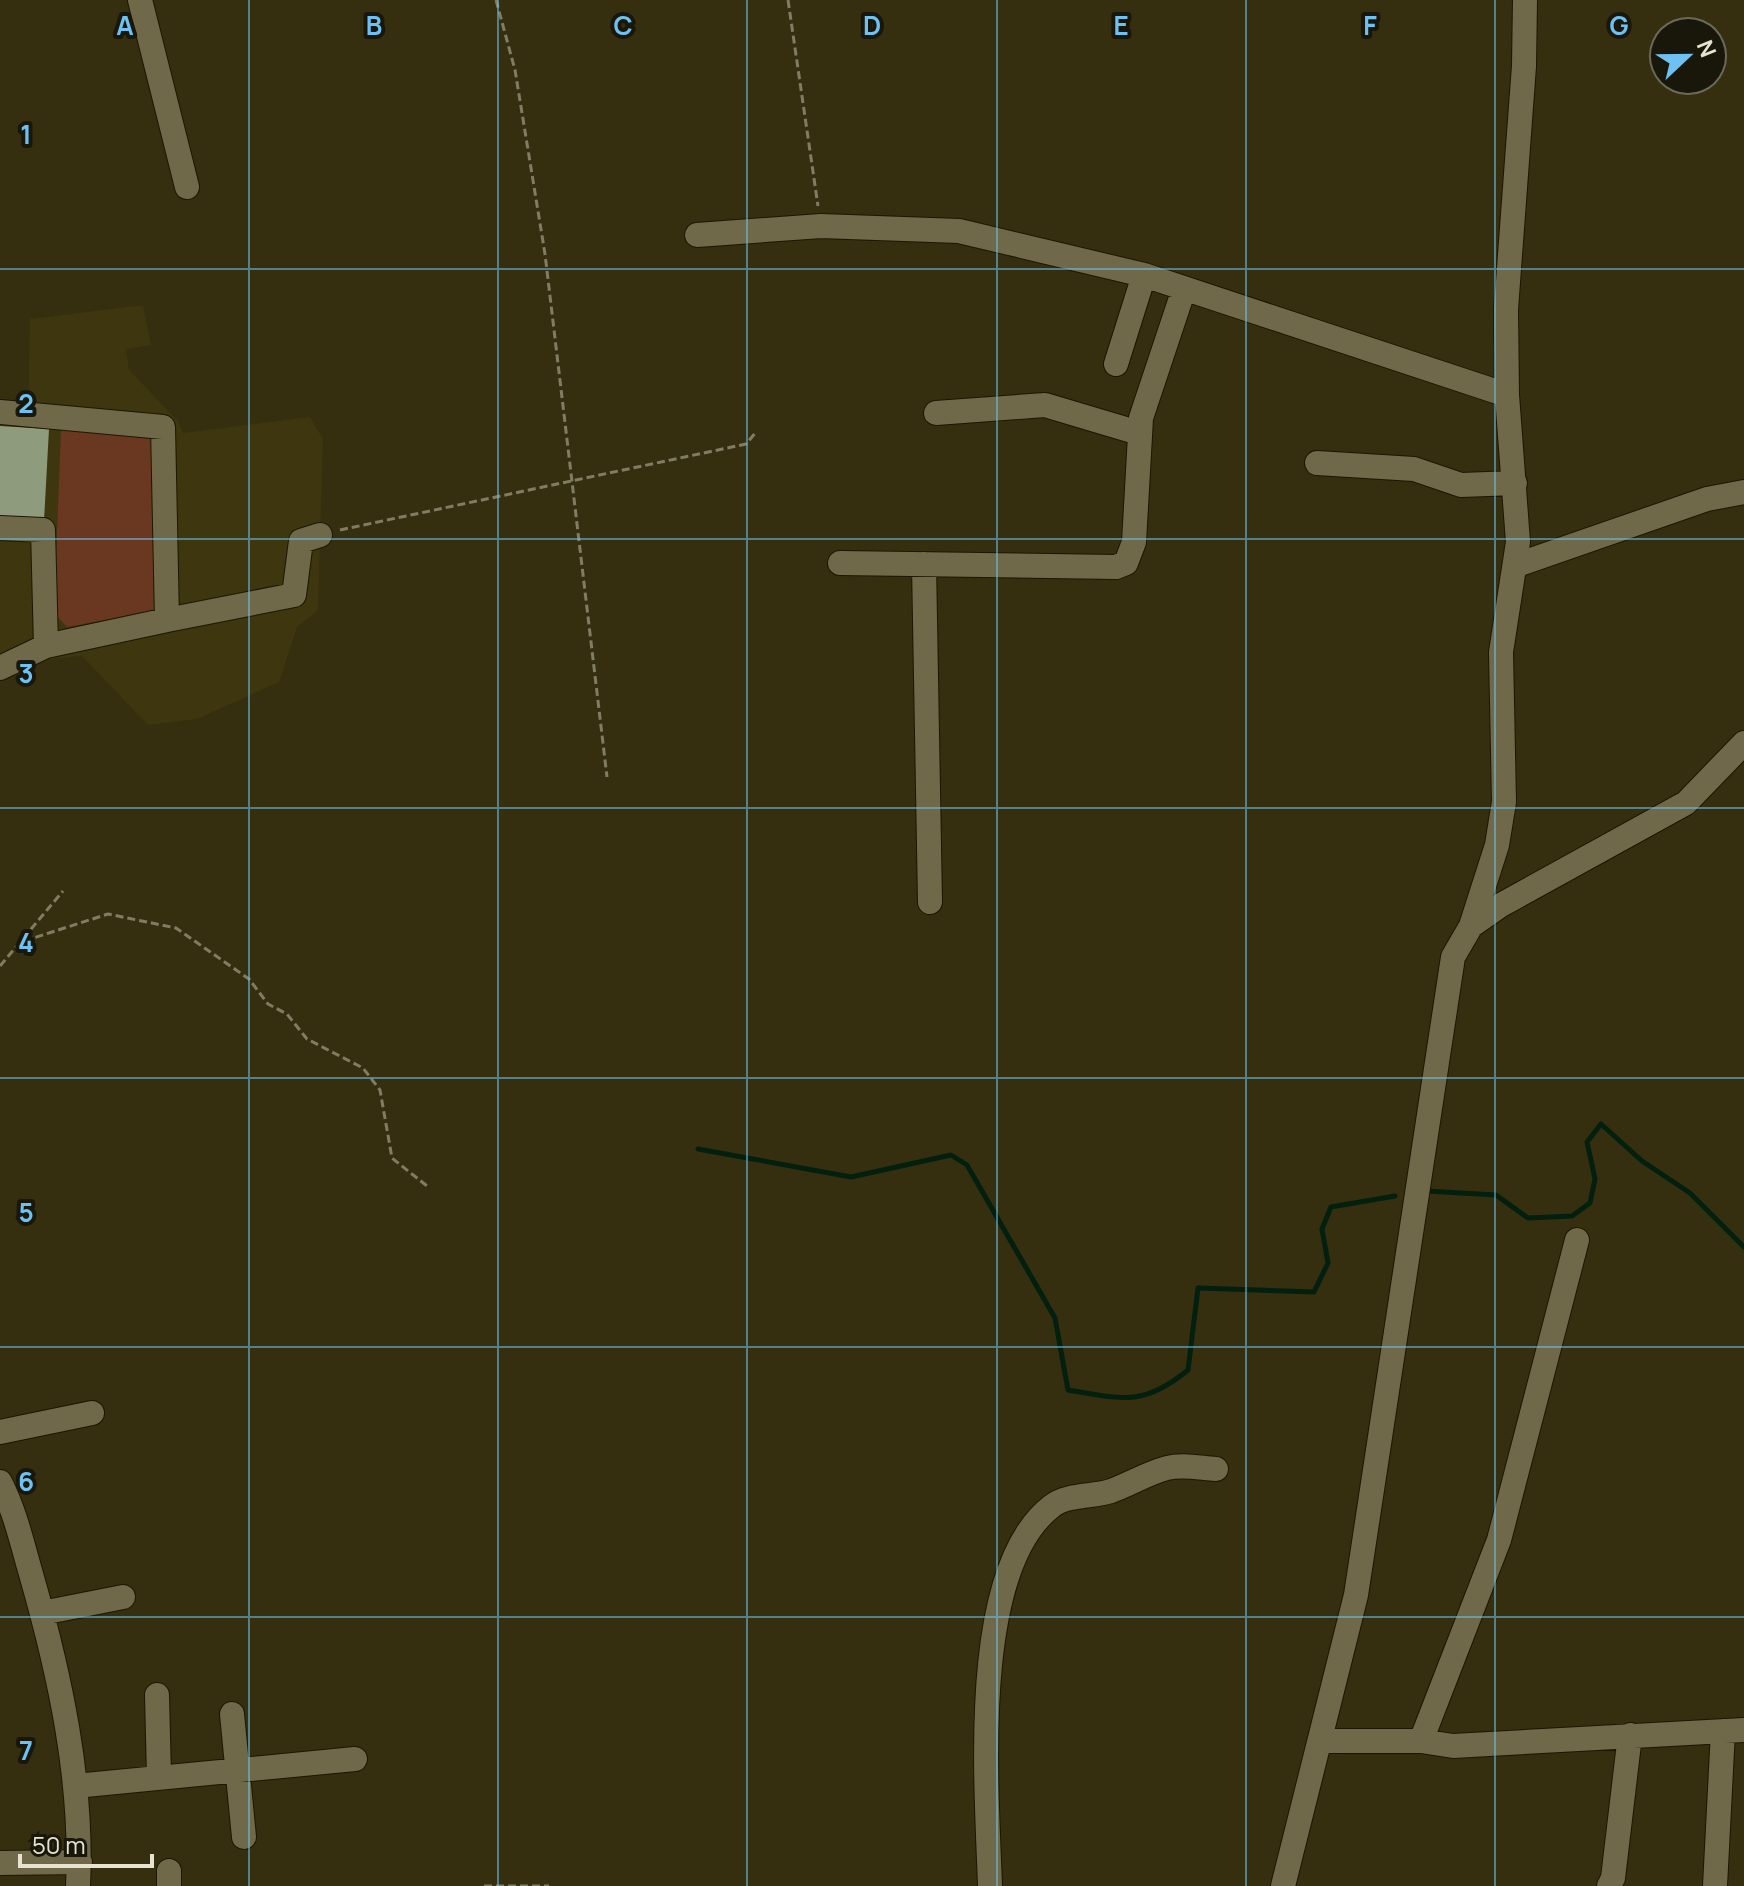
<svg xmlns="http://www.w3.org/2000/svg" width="1744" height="1886" viewBox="0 0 1744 1886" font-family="Manrope,sans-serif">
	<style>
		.built { fill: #3d360e }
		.green { fill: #6a3821 }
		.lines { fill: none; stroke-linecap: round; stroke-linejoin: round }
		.stream { stroke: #03200e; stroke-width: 5 }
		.building { fill: #8e9b7c }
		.minor-casing { stroke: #1c1700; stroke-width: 26 }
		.path { stroke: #817d63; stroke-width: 3; stroke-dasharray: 8 4; stroke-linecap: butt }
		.minor { stroke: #6f6949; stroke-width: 24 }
		.grid { fill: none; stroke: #6dc2f3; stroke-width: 2; stroke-opacity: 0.55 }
		.grid-label { font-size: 26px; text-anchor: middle; font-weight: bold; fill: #6dc2f3; stroke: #19170a; stroke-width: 8; stroke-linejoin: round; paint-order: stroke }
	</style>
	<rect width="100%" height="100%" fill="#352f10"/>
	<!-- built -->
	<path class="built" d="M 143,305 L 151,345 L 126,349 L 129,370 L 178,421 L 183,433 L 310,417 L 323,439 L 318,610 L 297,627 L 279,682 L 197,719 L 148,725 L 82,656 L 40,660 L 0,680 L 0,404 L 28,404 L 30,319 Z"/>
	<!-- green -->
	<path class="green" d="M 61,429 L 152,434 L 157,610 L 67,627 L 54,613 Z"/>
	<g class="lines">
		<!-- stream -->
		<path class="stream" d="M 698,1149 L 851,1177 L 951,1155 L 967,1165 L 1055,1318 L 1068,1390 C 1122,1399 1143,1407 1188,1370 L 1198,1288 L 1314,1292 L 1328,1263 L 1322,1229 L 1331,1207 L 1395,1196
			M 1427,1191 L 1496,1195 L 1528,1218 L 1572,1216 L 1590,1203 L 1595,1179 L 1587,1142 L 1601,1124 L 1642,1161 L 1690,1193 L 1744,1247"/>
	</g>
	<!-- building -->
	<path class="building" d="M 0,426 L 49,429 L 44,521 L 0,519 Z"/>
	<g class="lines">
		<!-- minor casing -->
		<g class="minor-casing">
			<path id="minor" d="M 140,0 L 187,187
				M 697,235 L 821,226 L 959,231 L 1144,275 L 1507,395
				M 1116,364 L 1144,275
				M 0,412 L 163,427 L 167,620 L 46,646 L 0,668
				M 936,413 L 1045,405 L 1139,433
				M 1317,463 L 1414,469 L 1461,485 L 1515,483
				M 0,528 L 43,530 L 46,646
				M 840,563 L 1116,567 L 1126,563 L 1134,542 L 1141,418 L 1184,289
				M 924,564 L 930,902
				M 1517,565 L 1707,499 L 1744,492
				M 167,620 L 294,595 L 301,541 L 320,535
				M 1471,926 L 1497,845 L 1504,802 L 1501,652 L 1518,542 L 1507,395 L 1506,309 L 1524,66 L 1525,0
				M 0,1432 L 92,1413
				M 0,1482 C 15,1511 22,1543 31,1574 C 60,1675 83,1781 78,1886
				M 42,1613 L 123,1597
				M 157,1695 L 159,1777
				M 232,1714 L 244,1837
				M 1321,1741 L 1421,1741 L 1453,1746 L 1744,1730
				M 1421,1741 L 1499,1540 L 1577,1240
				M 75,1786 L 355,1759
				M 0,1863 L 80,1862
				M 169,1871 L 169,1886
				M 990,1886 C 987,1790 968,1570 1052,1506 C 1068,1494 1093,1497 1111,1491 C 1130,1484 1148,1473 1167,1468 C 1182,1464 1200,1468 1216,1469
				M 1283,1886 L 1356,1595 L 1453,957 L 1471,926 L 1501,905 L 1686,803 L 1744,743
				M 1609,1886 L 1613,1878 L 1630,1735
				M 1715,1886 L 1723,1731"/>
		</g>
		<!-- path -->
		<path class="path" d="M 496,0 L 515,70 L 545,254 L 607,777
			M 788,0 L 818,206
			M 340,530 L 746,444 L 757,431
			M 24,941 L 108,914 L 176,928 L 249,979 L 268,1004 L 287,1014 L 307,1039 L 363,1068 L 380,1090 L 392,1158 L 427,1186
			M 0,966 L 63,891
			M 484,1886 L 549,1886"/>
		<!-- minor -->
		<use href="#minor" class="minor"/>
	</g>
	<!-- grid -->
	<path class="grid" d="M 249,0 L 249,1886M 498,0 L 498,1886M 747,0 L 747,1886M 997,0 L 997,1886M 1246,0 L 1246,1886M 1495,0 L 1495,1886M 0,269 L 1744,269M 0,539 L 1744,539M 0,808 L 1744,808M 0,1078 L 1744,1078M 0,1347 L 1744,1347M 0,1617 L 1744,1617"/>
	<g class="grid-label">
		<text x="125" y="35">A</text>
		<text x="374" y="35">B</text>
		<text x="623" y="35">C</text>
		<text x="872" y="35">D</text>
		<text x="1121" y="35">E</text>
		<text x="1370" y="35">F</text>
		<text x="1619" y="35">G</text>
		<text x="26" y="144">1</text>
		<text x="26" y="413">2</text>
		<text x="26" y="683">3</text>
		<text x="26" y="952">4</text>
		<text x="26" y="1222">5</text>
		<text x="26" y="1491">6</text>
		<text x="26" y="1760">7</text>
	</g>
	<!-- north arrow -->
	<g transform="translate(1688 56) rotate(68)"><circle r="38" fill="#19170a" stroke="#6b695a" stroke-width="2"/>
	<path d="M0-6L14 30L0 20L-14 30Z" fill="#6dc2f3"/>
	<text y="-12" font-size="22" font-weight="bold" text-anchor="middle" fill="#e6e3d1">N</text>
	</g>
	<!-- scale -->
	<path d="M20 1854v12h132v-12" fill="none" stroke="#e6e3d1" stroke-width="4"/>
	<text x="32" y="1854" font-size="24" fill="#e6e3d1" stroke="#19170a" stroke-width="6" paint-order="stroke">50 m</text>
</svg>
